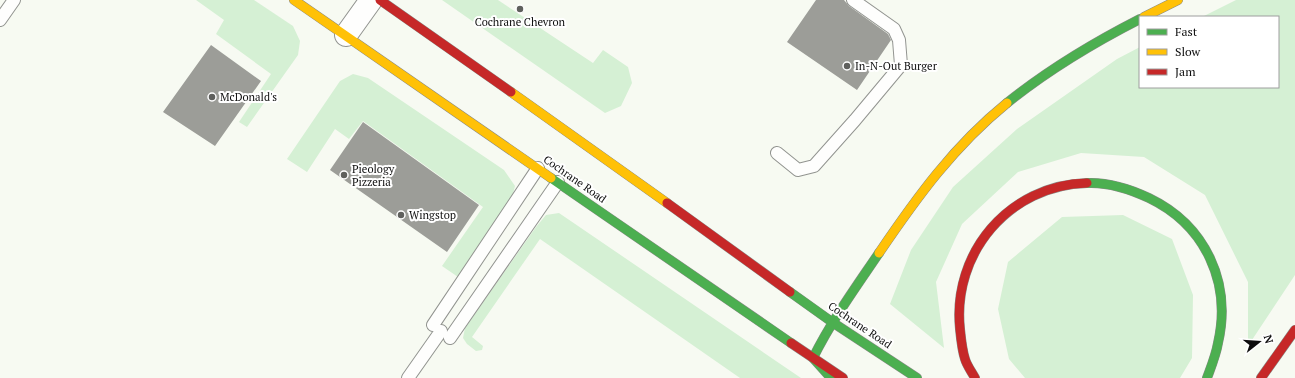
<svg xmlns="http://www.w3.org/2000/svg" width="1295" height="378" viewBox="0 0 1295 378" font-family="'PT Serif',serif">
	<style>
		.green { fill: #d5f0d4 }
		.building { fill: #9c9d98 }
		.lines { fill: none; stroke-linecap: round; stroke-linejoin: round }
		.lane-casing { stroke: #929490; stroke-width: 14 }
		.street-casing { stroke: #929490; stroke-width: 24 }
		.fast-casing { stroke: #898a87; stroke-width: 10 }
		.slow-casing { stroke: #898a87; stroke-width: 10 }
		.jam-casing { stroke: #898a87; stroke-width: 10 }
		.lane { stroke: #fefefd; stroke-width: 12 }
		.street { stroke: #fefefd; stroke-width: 22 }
		.fast { stroke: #4caf50; stroke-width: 9 }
		.slow { stroke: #ffc107; stroke-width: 9 }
		.jam { stroke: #c62828; stroke-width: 9 }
		.poi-dot { fill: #5f605d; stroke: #fff; stroke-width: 1.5 }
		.labels { text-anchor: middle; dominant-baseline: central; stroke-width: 4; stroke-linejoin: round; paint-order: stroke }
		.poi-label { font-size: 11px; fill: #0d0d0d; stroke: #fff; text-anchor: start }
		.street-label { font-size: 11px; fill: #0d0d0d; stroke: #fff }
	</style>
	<rect width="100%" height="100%" fill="#f7faf2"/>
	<!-- green -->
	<path class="green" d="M 196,0 L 254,0 L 293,26 L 300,41 L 298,55 L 247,127 L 239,122 L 271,74 L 216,34 L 224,20 Z
		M 442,0 L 498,0 L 593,63 L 603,50 L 628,67 L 632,83 L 621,106 L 605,113 Z
		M 1236,0 L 1295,0 L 1295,275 L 1248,346 L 1248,282 L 1205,195 L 1144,157 L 1081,153 L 1018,172 L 962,224 L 936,282 L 944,348 L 890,304 L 911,250 L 953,187 L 1017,129 L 1117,59 L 1140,47 L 1140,87 L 1278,87 L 1278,17 L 1202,17 Z
		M 353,74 L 368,78 L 504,170 L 515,186 L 511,202 L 458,277 L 442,266 L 483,207 L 363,121 L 349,139 L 335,129 L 307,172 L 287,159 L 340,81 Z
		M 559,213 L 801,378 L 740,378 L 540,239 L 472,337 L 483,346 L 482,350 L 476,351 L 467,344 L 463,338 L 465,328 L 536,227 L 546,215 Z
		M 1123,215 L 1172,239 L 1193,295 L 1192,358 L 1180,378 L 1025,378 L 1009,359 L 998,309 L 1008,262 L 1062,217 Z"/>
	<!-- building -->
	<path class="building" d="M 816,0 L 844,0 L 849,6 L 888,34 L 891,40 L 857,90 L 787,42 Z
		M 211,45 L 261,81 L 215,146 L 163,112 Z
		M 363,122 L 479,205 L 447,252 L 330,170 Z"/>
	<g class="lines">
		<!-- lane casing -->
		<g class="lane-casing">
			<path id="lane" d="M 0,20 L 14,0
				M 777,153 L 798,170 L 814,166 L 855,120 L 901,65 L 899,40 L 894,29 L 853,0
				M 433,325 L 538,168
				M 450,338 L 558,182
				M 408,378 L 441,331"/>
		</g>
		<!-- street casing -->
		<g class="street-casing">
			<path id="street" d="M 346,35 L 371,0"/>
		</g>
		<!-- fast casing -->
		<g class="fast-casing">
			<path id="fast" d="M 1007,103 C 1048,70 1093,43 1140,19
				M 551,178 L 791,343
				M 1087,183 C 1108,182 1130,189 1149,198 C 1205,225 1232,282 1218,343 C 1216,355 1211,367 1207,378
				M 790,292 L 832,322 L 917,378
				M 831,378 L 813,358 C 832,320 856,287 879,253"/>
		</g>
		<!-- slow casing -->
		<g class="slow-casing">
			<path id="slow" d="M 294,0 L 551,178
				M 1144,17 L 1178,0
				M 511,92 L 667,203
				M 879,253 C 917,197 954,146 1007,103"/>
		</g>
		<!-- jam casing -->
		<g class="jam-casing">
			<path id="jam" d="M 380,0 L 511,92
				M 667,203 L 790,292
				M 791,343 L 843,378
				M 975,378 C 972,372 967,366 965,359 C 962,350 961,339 960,329 C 952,253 1009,185 1087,183
				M 1261,378 L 1295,330"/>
		</g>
		<!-- lane -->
		<use href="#lane" class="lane"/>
		<!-- street -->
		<use href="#street" class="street"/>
		<!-- fast -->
		<use href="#fast" class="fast"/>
		<!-- slow -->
		<use href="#slow" class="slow"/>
		<!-- jam -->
		<use href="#jam" class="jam"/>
	</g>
	<!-- markers -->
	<g class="poi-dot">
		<circle cx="520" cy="9" r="4"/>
		<circle cx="847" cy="66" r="4"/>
		<circle cx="212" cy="97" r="4"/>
		<circle cx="344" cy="175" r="4"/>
		<circle cx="401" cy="215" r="4"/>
	</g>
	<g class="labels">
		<!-- poi labels -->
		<g class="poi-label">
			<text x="520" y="22" text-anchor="middle">Cochrane Chevron</text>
			<text x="855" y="66">In-N-Out Burger</text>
			<text x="220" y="97">McDonald's</text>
			<text x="352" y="169">Pieology<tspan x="352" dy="13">Pizzeria</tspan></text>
			<text x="409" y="215">Wingstop</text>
		</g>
		<!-- street labels -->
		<g class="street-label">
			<text transform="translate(575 179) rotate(35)">Cochrane Road</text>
			<text transform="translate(860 325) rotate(34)">Cochrane Road</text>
		</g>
	</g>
	<!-- legend -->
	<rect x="1139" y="16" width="140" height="72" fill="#ffffff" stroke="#9e9e9e"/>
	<rect x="1147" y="29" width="20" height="6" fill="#4caf50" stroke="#9e9e9e"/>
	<text x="1175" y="36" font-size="12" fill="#0d0d0d">Fast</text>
	<rect x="1147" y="49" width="20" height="6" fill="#ffc107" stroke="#9e9e9e"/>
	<text x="1175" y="56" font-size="12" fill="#0d0d0d">Slow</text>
	<rect x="1147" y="69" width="20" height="6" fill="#c62828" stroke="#9e9e9e"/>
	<text x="1175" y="76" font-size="12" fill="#0d0d0d">Jam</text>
	<!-- north arrow -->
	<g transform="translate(1259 342) rotate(73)" stroke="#ffffff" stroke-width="3" paint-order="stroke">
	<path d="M0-3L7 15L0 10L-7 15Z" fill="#0d0d0d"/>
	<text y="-6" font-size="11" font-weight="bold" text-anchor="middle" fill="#0d0d0d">N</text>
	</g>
</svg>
